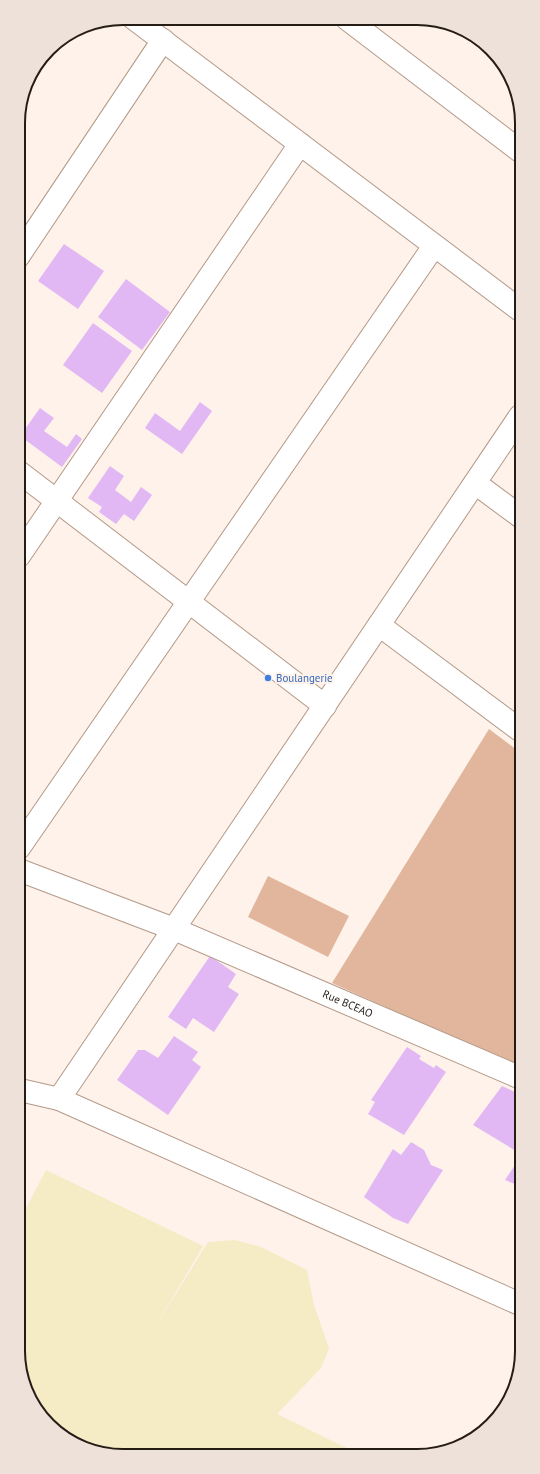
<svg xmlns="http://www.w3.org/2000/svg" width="540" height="1474" viewBox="0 0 540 1474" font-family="'PT Sans',sans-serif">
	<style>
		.green { fill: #e1b69c }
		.sand { fill: #f5ebc5 }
		.building { fill: #e1b8f4 }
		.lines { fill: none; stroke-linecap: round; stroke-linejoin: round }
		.street-casing { stroke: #b49988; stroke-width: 24 }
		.street { stroke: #fff; stroke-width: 22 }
		.shop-dot { fill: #3f7fe0; stroke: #fef2ea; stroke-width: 1.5 }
		.labels { text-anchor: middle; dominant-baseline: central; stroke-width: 4; stroke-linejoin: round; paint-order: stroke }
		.shop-label { font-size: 11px; fill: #366cbe; stroke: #fef2ea; text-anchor: start }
		.street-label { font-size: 11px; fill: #261c16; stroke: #fef2ea }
		.rim { fill: none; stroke: #261c16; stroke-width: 2 }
	</style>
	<rect width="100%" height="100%" fill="#fef2ea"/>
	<!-- green -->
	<path class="green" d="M 489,729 L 521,753 L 521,1068 L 332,983 Z
		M 268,876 L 349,916 L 328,957 L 248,917 Z"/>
	<!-- sand -->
	<path class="sand" d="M 46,1170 L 203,1246 L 154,1329 L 208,1242 L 235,1240 L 261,1247 L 307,1270 L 314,1305 L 329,1348 L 321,1368 L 277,1414 L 359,1454 L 103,1454 L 49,1425 L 20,1372 L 20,1220 Z"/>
	<!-- building -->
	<path class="building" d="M 64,244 L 104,271 L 78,309 L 38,281 Z
		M 126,279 L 170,312 L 142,350 L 98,317 Z
		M 93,323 L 132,351 L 102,393 L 63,365 Z
		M 200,402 L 212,411 L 182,454 L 145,428 L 155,413 L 180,431 Z
		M 40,408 L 54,418 L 44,431 L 67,447 L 76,434 L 82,439 L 62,467 L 20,436 Z
		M 110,466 L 124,476 L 115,490 L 131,502 L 141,487 L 152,495 L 134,521 L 124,514 L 116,524 L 99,512 L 102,507 L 88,498 Z
		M 210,956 L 236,974 L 228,987 L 239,994 L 214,1032 L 193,1018 L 186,1029 L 168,1017 Z
		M 174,1036 L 198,1052 L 192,1060 L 201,1067 L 168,1115 L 117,1080 L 138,1050 L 145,1050 L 158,1058 Z
		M 407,1047 L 421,1056 L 419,1059 L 434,1068 L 436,1065 L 446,1072 L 404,1135 L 368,1114 L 375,1102 L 371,1100 Z
		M 502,1086 L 521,1095 L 521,1154 L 473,1125 Z
		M 411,1142 L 424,1150 L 431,1165 L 443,1170 L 408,1224 L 393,1218 L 364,1197 L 393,1149 L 401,1155 Z
		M 521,1156 L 522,1172 L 522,1187 L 505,1180 Z
		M 522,1240 L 522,1255 L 514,1250 Z"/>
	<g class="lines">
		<!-- street casing -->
		<g class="street-casing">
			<g id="street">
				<path d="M 133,18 L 520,310"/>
				<path d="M 347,19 L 520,151"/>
				<path d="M 18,257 L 163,40"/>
				<path d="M 19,472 L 325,706"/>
				<path d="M 475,483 L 521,517"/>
				<path d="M 19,556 L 300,144"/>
				<path d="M 379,625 L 521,731"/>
				<path d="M 19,848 L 434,246"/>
				<path id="s1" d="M 19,870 L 174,929 L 521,1078"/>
				<path d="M 20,1090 L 59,1099 L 522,1305"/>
				<path d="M 59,1099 L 520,416"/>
			</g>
		</g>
		<!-- street -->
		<use href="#street" class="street"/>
	</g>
	<!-- markers -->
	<circle class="shop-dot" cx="268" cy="678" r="4"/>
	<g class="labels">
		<!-- shop labels -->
		<g class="shop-label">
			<text x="276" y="678">Boulangerie</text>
		</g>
		<!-- street labels -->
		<g class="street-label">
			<text stroke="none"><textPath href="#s1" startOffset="355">Rue BCEAO</textPath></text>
		</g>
	</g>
	<!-- crop -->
	<path d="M0 0H540V1474H0ZM123 25H417A98 98 0 0 1 515 123V1351A98 98 0 0 1 417 1449H123A98 98 0 0 1 25 1351V123A98 98 0 0 1 123 25Z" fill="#ede1d9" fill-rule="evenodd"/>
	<path class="rim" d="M123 25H417A98 98 0 0 1 515 123V1351A98 98 0 0 1 417 1449H123A98 98 0 0 1 25 1351V123A98 98 0 0 1 123 25Z"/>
</svg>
